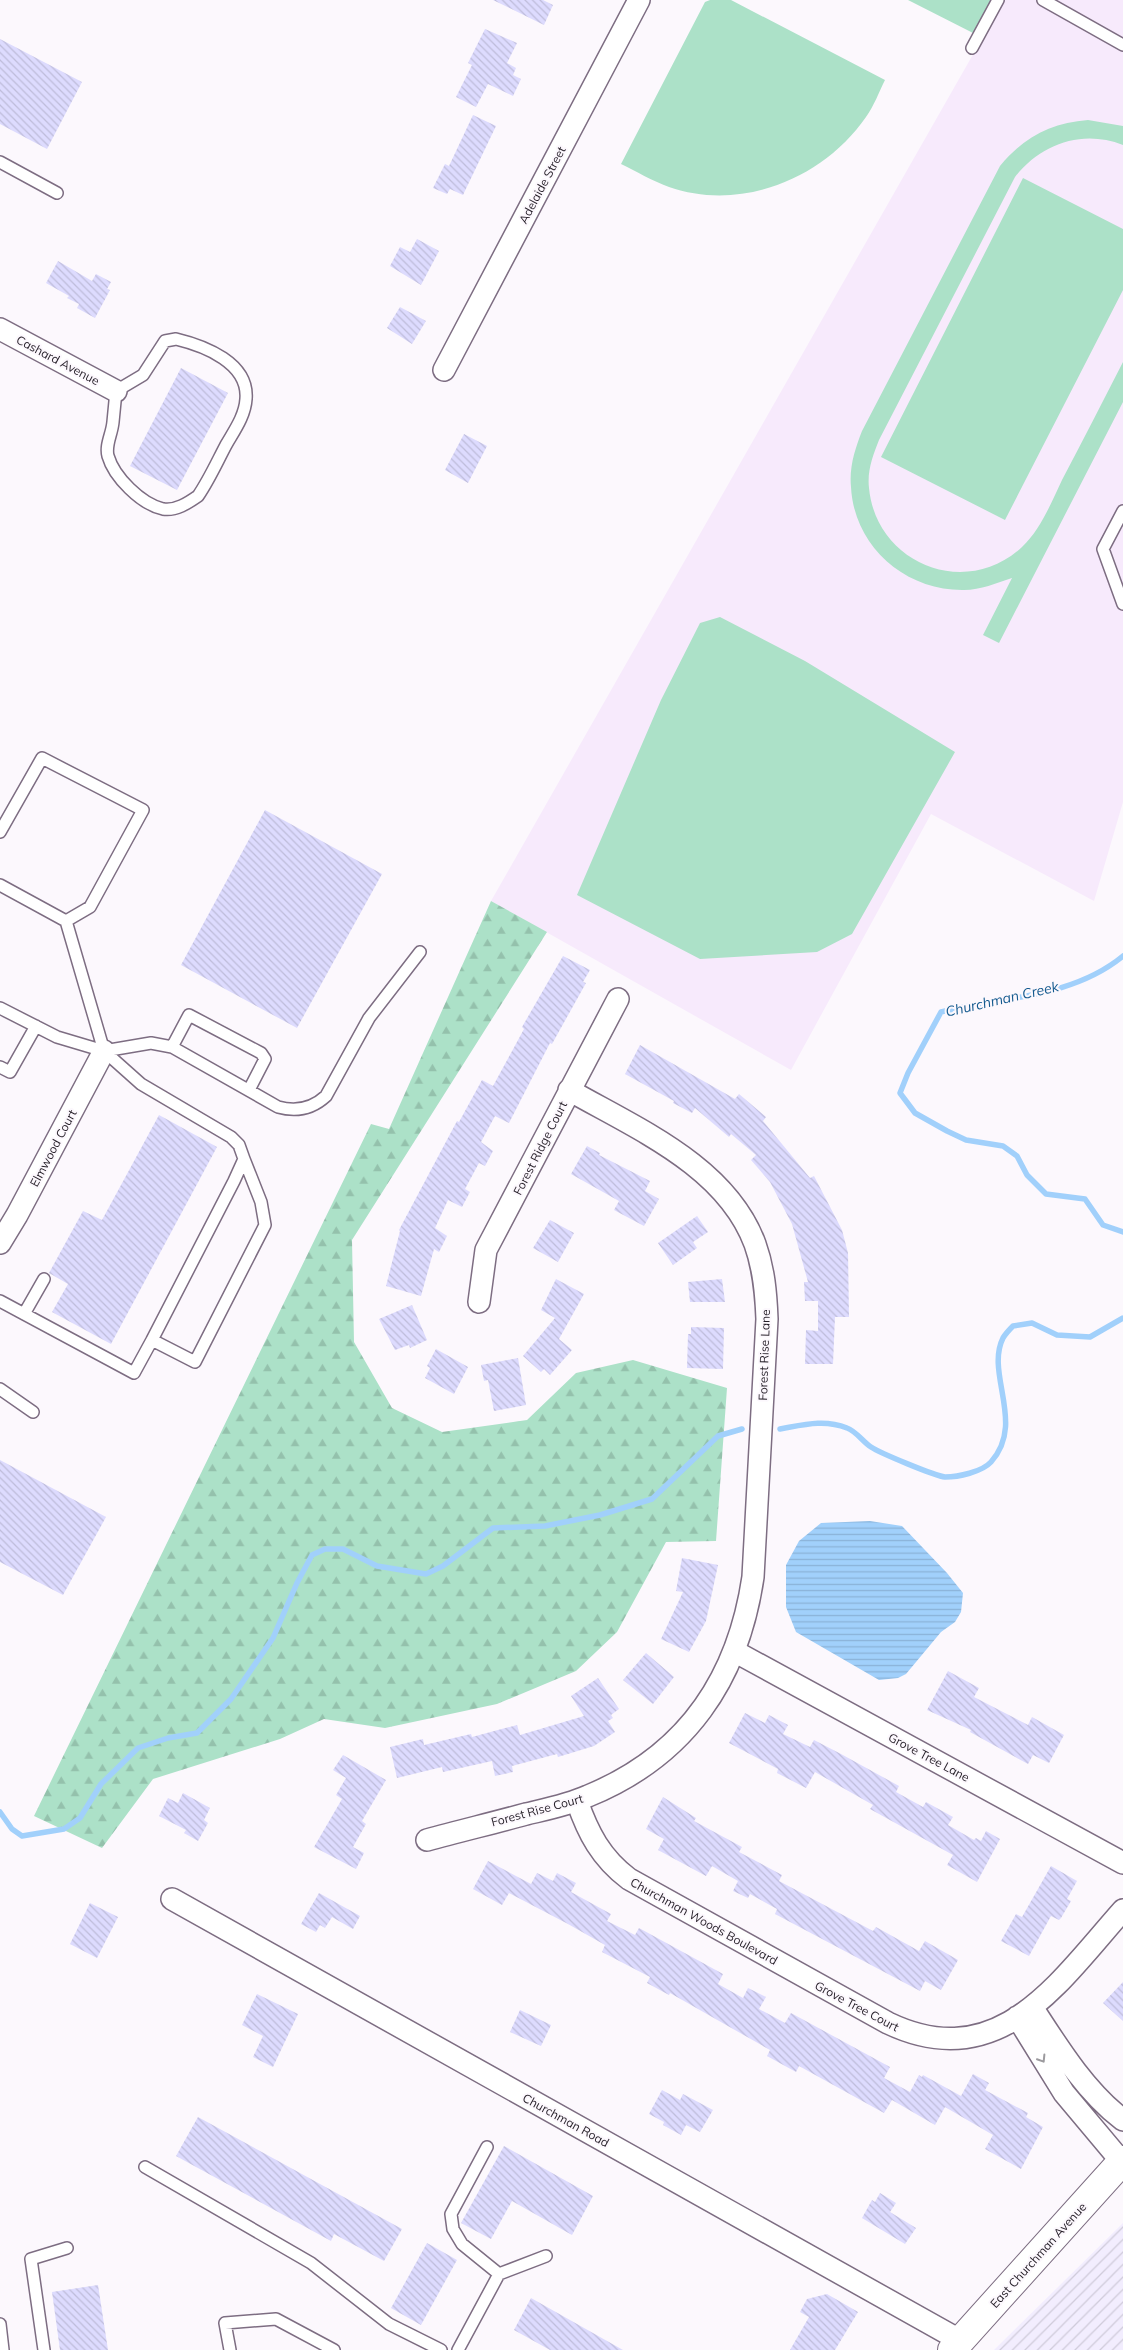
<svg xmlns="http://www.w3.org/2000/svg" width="1123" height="2350" viewBox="0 0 1123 2350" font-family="Mulish,sans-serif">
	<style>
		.industrial { fill: url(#industrial-furrows) }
		.built { fill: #f7eafc }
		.forest { fill: url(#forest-firs) }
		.park { fill: #ace1c8 }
		.water { fill: url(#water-rules) }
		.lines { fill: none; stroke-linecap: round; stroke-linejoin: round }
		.stream { stroke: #a1d0fb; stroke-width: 5.5 }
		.building { fill: url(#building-back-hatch) }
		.lane-casing { stroke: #7d6d82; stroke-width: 14 }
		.street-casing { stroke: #7d6d82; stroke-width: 24 }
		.secondary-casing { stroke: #7d6d82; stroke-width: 30 }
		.lane { stroke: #fff; stroke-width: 11 }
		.street { stroke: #fff; stroke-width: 21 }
		.secondary { stroke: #fff; stroke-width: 28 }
		.oneway { stroke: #9c9a9e }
		.labels { text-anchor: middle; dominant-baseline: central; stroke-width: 4; stroke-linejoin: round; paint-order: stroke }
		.street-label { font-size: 12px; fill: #241e27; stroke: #fcf8fd }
		.water-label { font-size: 14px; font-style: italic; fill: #13598e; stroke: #fcf8fd }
	</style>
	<defs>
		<pattern id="industrial-furrows" width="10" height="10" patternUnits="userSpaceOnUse" patternTransform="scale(1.25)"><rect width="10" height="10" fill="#f2edfe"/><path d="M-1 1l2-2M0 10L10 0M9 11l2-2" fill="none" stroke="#cfcbda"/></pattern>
		<pattern id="forest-firs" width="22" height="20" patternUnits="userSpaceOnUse" patternTransform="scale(1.25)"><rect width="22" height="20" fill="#ace1c8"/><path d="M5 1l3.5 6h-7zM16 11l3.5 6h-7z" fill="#94c1ac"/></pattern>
		<pattern id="water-rules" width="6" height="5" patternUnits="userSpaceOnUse" patternTransform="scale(1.25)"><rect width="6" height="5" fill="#a1d0fb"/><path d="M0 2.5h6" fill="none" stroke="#8ab2d7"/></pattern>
		<pattern id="building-back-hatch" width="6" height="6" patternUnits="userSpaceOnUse" patternTransform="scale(1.25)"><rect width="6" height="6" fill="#dddbfe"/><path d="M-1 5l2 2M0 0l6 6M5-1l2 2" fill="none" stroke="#bebcda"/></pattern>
	</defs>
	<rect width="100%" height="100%" fill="#fcf8fd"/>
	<!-- industrial -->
	<path class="industrial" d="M 1123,2223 L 1123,2350 L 994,2350 Z"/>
	<!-- built -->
	<path class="built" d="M 1004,0 L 1123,0 L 1123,802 L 1094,901 L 931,814 L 791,1070 L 491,901 Z"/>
	<!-- forest -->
	<path class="forest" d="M 491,901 L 547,932 L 352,1240 L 354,1342 L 392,1408 L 442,1432 L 527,1420 L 576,1373 L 633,1360 L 727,1388 L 716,1541 L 666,1542 L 617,1632 L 576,1671 L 497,1704 L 385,1728 L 324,1719 L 280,1739 L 153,1779 L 102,1848 L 34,1816 L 371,1124 L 389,1129 Z"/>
	<!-- park -->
	<path class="park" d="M 710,0 L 731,0 L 885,80 C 879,92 874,106 866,117 C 823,179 741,212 669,187 C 652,181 636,171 621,164 L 705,2 Z
		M 908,0 L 992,0 L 975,34 Z
		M 1088,120 L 1123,126 L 1123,145 C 1082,129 1041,144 1015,177 L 879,440 C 873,455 867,471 869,488 C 876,563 965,600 1022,547 C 1041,529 1051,503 1062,480 C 1083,440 1103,401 1123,362 L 1123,402 L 999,643 L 983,635 L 1012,578 C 996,583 981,590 964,590 C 905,591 854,546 851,487 C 849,467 855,449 862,431 L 1000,166 C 1024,137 1051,123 1088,120 Z
		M 1023,178 L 1123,229 L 1123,290 L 1005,520 L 881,457 Z
		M 720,617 L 805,661 L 955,752 L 852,934 L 817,952 L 700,959 L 577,895 L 661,700 L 700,623 Z"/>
	<!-- water -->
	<path class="water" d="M 870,1521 L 902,1526 L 947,1573 L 963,1593 L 961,1612 L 955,1622 L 941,1632 L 906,1674 L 898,1678 L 879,1680 L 796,1632 L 786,1607 L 786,1565 L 799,1541 L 821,1523 Z"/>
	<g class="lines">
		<!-- stream -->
		<path class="stream" d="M 1123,956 C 1072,998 1002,997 941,1012 L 908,1073 L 900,1093 L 915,1113 L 947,1131 L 966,1140 L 1003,1146 L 1017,1156 L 1027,1175 L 1046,1194 L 1085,1199 L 1103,1225 L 1123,1232
			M 780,1429 C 803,1425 824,1419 847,1428 C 856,1431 863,1442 871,1447 C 880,1453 935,1476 945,1477 C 958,1477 982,1472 991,1462 C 1026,1423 985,1374 1003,1338 C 1006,1333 1010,1329 1013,1326 L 1032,1323 L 1057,1335 L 1090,1337 L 1123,1318
			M 0,1812 L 12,1829 L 22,1836 L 64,1829 L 80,1818 L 101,1784 L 138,1748 L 168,1738 L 197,1733 L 231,1699 L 273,1638 L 297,1583 L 312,1555 L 325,1549 L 343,1549 L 377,1566 L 426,1574 L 443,1566 L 493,1528 L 545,1526 L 600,1515 L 652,1499 L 718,1436 L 742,1429"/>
	</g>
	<!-- building -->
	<path class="building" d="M 493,0 L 543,0 L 553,5 L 544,25 Z
		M 485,29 L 517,43 L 507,63 L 516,68 L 513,75 L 521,79 L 513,96 L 488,84 L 476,107 L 456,97 L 472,65 L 468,63 Z
		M 0,39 L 82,82 L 47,149 L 0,124 Z
		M 473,115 L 496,126 L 463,195 L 450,189 L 447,194 L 433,188 L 445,164 L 449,166 Z
		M 417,239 L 439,251 L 421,285 L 390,266 L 400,247 L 410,252 Z
		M 58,261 L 92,281 L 96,274 L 111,282 L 107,289 L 110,290 L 95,318 L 77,308 L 79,304 L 67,298 L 69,296 L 46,283 Z
		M 400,307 L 426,321 L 412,344 L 387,328 Z
		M 181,368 L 228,393 L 177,490 L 130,466 Z
		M 464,434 L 487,446 L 468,483 L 445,470 Z
		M 265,810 L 382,874 L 297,1028 L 181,965 Z
		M 563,956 L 590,970 L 583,982 L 586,983 L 552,1044 L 550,1043 L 509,1123 L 495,1116 L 481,1142 L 493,1151 L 485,1166 L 479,1163 L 465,1189 L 470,1192 L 462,1207 L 448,1200 L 435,1228 L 447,1236 L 439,1252 L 434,1249 L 421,1296 L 386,1286 L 400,1231 L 399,1230 L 457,1121 L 459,1122 L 482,1080 L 493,1086 L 524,1029 L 522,1027 Z
		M 640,1045 L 735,1099 L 739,1094 L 766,1117 L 763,1121 L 810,1178 L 814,1176 L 842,1230 L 848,1253 L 849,1317 L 835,1317 L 833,1364 L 805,1364 L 806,1330 L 818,1331 L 818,1301 L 805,1301 L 804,1282 L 808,1282 L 792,1224 L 770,1182 L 751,1160 L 756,1155 L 731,1134 L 729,1137 L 695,1108 L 692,1113 L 673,1103 L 674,1101 L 625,1074 Z
		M 159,1115 L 217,1147 L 111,1344 L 52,1312 L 68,1284 L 49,1273 L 83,1211 L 102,1220 Z
		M 587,1146 L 600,1153 L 599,1155 L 650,1181 L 645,1191 L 659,1199 L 644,1226 L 614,1210 L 619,1201 L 571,1174 Z
		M 697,1216 L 708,1232 L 693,1242 L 697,1248 L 673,1265 L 658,1243 Z
		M 550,1220 L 574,1233 L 558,1262 L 533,1248 Z
		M 556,1279 L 584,1294 L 559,1339 L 572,1350 L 550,1375 L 544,1369 L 541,1372 L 523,1356 L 555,1318 L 541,1310 Z
		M 722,1279 L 725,1302 L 690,1302 L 688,1282 Z
		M 412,1305 L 427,1340 L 410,1348 L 409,1345 L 395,1350 L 379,1319 Z
		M 691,1327 L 724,1328 L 723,1369 L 687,1368 L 688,1334 L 691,1334 Z
		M 436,1349 L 468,1367 L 454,1394 L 425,1378 L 430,1368 L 427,1366 Z
		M 518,1358 L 526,1405 L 494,1411 L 488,1380 L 484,1381 L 481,1365 Z
		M 0,1460 L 106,1517 L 63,1595 L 0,1562 Z
		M 682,1558 L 718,1565 L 706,1621 L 689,1652 L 661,1639 L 683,1592 L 676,1591 Z
		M 646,1653 L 674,1677 L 653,1704 L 623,1680 Z
		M 948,1671 L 979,1688 L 974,1697 L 1028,1725 L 1032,1717 L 1064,1735 L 1049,1763 L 1033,1755 L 1028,1764 L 970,1732 L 971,1730 L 927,1710 Z
		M 598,1678 L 619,1709 L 611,1715 L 613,1718 L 608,1721 L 615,1732 L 594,1746 L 558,1757 L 557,1754 L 512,1766 L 513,1772 L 495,1776 L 492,1761 L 443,1772 L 442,1767 L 397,1778 L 390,1747 L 423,1739 L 424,1745 L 471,1734 L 472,1737 L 517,1725 L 520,1735 L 584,1716 L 571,1696 Z
		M 745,1713 L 765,1723 L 769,1715 L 788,1725 L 783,1734 L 810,1747 L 814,1740 L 841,1754 L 899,1786 L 896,1792 L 923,1807 L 926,1802 L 953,1817 L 948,1825 L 974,1840 L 976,1838 L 981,1841 L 986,1831 L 1000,1839 L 977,1882 L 947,1865 L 953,1855 L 870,1809 L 873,1805 L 815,1772 L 806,1788 L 777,1773 L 778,1769 L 729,1743 Z
		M 343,1755 L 386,1780 L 362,1821 L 366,1824 L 353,1847 L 364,1853 L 356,1869 L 314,1847 L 342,1799 L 336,1795 L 346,1778 L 333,1770 Z
		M 183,1793 L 210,1808 L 204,1820 L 208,1823 L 198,1841 L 184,1833 L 186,1830 L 159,1816 L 168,1798 L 178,1803 Z
		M 663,1797 L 696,1818 L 694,1821 L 742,1847 L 739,1852 L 782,1875 L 779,1881 L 873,1931 L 876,1927 L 919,1951 L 925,1941 L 958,1960 L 941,1990 L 925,1981 L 920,1991 L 775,1914 L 777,1909 L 750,1894 L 748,1898 L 733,1891 L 738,1881 L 712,1866 L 706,1876 L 658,1850 L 664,1839 L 646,1829 Z
		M 488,1861 L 531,1884 L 537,1873 L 553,1881 L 557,1873 L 576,1883 L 571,1892 L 611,1914 L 607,1921 L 635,1935 L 639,1928 L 723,1974 L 718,1984 L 743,1998 L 748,1988 L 766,1997 L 759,2009 L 785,2023 L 791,2013 L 890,2067 L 884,2078 L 910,2092 L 919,2075 L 922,2077 L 923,2075 L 961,2096 L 973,2074 L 989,2083 L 985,2090 L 1028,2113 L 1026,2117 L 1043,2127 L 1021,2169 L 985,2149 L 993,2135 L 945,2107 L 935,2125 L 892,2100 L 884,2113 L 799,2066 L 796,2072 L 767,2056 L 770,2050 L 670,1993 L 669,1995 L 647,1983 L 650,1977 L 602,1952 L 605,1945 L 568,1924 L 509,1893 L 502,1905 L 473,1889 Z
		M 1051,1866 L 1077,1881 L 1067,1899 L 1071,1901 L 1061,1918 L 1059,1920 L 1051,1916 L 1029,1956 L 1001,1941 L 1016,1914 L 1022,1917 Z
		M 319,1893 L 360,1916 L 353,1929 L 332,1917 L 325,1928 L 320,1925 L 316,1932 L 301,1924 Z
		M 90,1903 L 118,1917 L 97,1958 L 70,1944 Z
		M 1123,1982 L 1123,2021 L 1103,2003 Z
		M 257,1994 L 298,2014 L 273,2067 L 253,2057 L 263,2036 L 242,2025 Z
		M 520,2010 L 551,2025 L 541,2046 L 510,2032 Z
		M 662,2090 L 680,2100 L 683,2094 L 713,2110 L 700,2132 L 686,2125 L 681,2135 L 663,2125 L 664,2122 L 649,2114 Z
		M 198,2117 L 402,2229 L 384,2261 L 334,2234 L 331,2241 L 176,2156 Z
		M 504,2146 L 593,2196 L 572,2235 L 512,2201 L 491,2239 L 461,2223 Z
		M 880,2193 L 896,2203 L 890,2212 L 916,2228 L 905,2244 L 862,2218 L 872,2200 L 875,2202 Z
		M 427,2243 L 457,2260 L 421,2325 L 391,2308 Z
		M 98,2285 L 108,2350 L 60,2350 L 52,2292 Z
		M 827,2294 L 858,2312 L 835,2350 L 790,2350 L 809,2317 L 800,2312 L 807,2299 Z
		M 531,2298 L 623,2350 L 550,2350 L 514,2330 Z"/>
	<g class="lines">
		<!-- lane casing -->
		<g class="lane-casing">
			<path id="lane" d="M 1043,0 L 1123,45
				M 972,48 L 998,0
				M 0,162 L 57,193
				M 176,339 C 205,346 249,363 246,399 C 245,416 234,431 226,445 C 217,462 209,480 198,496 C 188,503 176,511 163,509 C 141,504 114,477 108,456 C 105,445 112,434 113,422 C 114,412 115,401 116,391 L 143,375 L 165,341 Z
				M 1123,511 L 1103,549 L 1123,604
				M 0,832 L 42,758 L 143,810 L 90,907 L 66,921
				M 0,885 L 66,921 L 104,1051
				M 0,1008 L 57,1037 L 104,1051 L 141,1084 L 231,1137 L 239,1145 L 244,1159 L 234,1181 L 152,1340 L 195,1362 L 265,1225 L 261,1202 L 244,1159
				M 172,1047 L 189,1015 L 261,1053 L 265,1059 L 249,1090
				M 104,1051 L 151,1043 L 172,1047 L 278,1107 C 296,1112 312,1109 326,1096 L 369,1018 L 420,952
				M 0,1067 L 10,1072 L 36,1026
				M 0,1301 L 134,1373 L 152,1340
				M 24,1314 L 44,1279
				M 0,1389 L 33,1412
				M 487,2147 L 451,2214 L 453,2229 L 462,2244 L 499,2274
				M 145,2167 L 311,2263 L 389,2324 L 441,2350
				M 0,2324 L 3,2350
				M 44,2350 L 31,2259 L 67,2248
				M 230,2350 L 225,2323 L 276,2319 L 334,2350
				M 458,2350 L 499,2274 L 546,2256"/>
		</g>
		<!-- street casing -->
		<g class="street-casing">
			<path id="street" d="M 0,329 L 116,391
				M 444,370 L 639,0
				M 0,1243 L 17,1215 L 104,1051
				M 479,1302 L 486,1250 L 618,999
				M 734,1651 L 1123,1863
				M 577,1801 C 588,1833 601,1858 629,1879 L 888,2023 C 999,2076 1058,1983 1123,1910
				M 427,1840 C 460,1831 493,1823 526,1814 C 547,1809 568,1805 588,1796 C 686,1756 738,1679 753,1577 L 767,1319 C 766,1294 764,1269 755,1244 C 726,1166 637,1129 569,1090
				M 172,1899 L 961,2341
				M 1032,2007 C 1058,2047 1085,2091 1123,2120
				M 1017,2017 L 1064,2093 L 1121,2161"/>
		</g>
		<!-- secondary casing -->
		<g class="secondary-casing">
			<path id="secondary" d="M 952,2350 L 1123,2160"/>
		</g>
		<!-- lane -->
		<use href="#lane" class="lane"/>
		<!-- street -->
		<use href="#street" class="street"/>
		<!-- secondary -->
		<use href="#secondary" class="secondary"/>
	</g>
	<!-- one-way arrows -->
	<defs><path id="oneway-chevron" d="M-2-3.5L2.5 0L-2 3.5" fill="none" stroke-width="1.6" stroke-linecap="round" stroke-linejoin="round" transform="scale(1.25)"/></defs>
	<use class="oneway" href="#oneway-chevron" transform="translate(1042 2059) rotate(58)"/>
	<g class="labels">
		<!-- street labels -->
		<g class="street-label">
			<text transform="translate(542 185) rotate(-62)">Adelaide Street</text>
			<text transform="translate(58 360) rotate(28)">Cashard Avenue</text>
			<text transform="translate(53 1148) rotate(-62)">Elmwood Court</text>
			<text transform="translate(540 1148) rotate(-63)">Forest Ridge Court</text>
			<text transform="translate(764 1355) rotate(-88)">Forest Rise Lane</text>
			<text transform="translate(929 1757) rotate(28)">Grove Tree Lane</text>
			<text transform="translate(537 1810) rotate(-15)">Forest Rise Court</text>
			<text transform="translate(704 1921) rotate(29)">Churchman Woods Boulevard</text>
			<text transform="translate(857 2006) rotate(28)">Grove Tree Court</text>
			<text transform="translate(566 2120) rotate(29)">Churchman Road</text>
			<text transform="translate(1038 2255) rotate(-48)">East Churchman Avenue</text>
		</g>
		<!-- water labels -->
		<g class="water-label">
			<text transform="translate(1002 999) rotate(-13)">Churchman Creek</text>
		</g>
	</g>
</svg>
